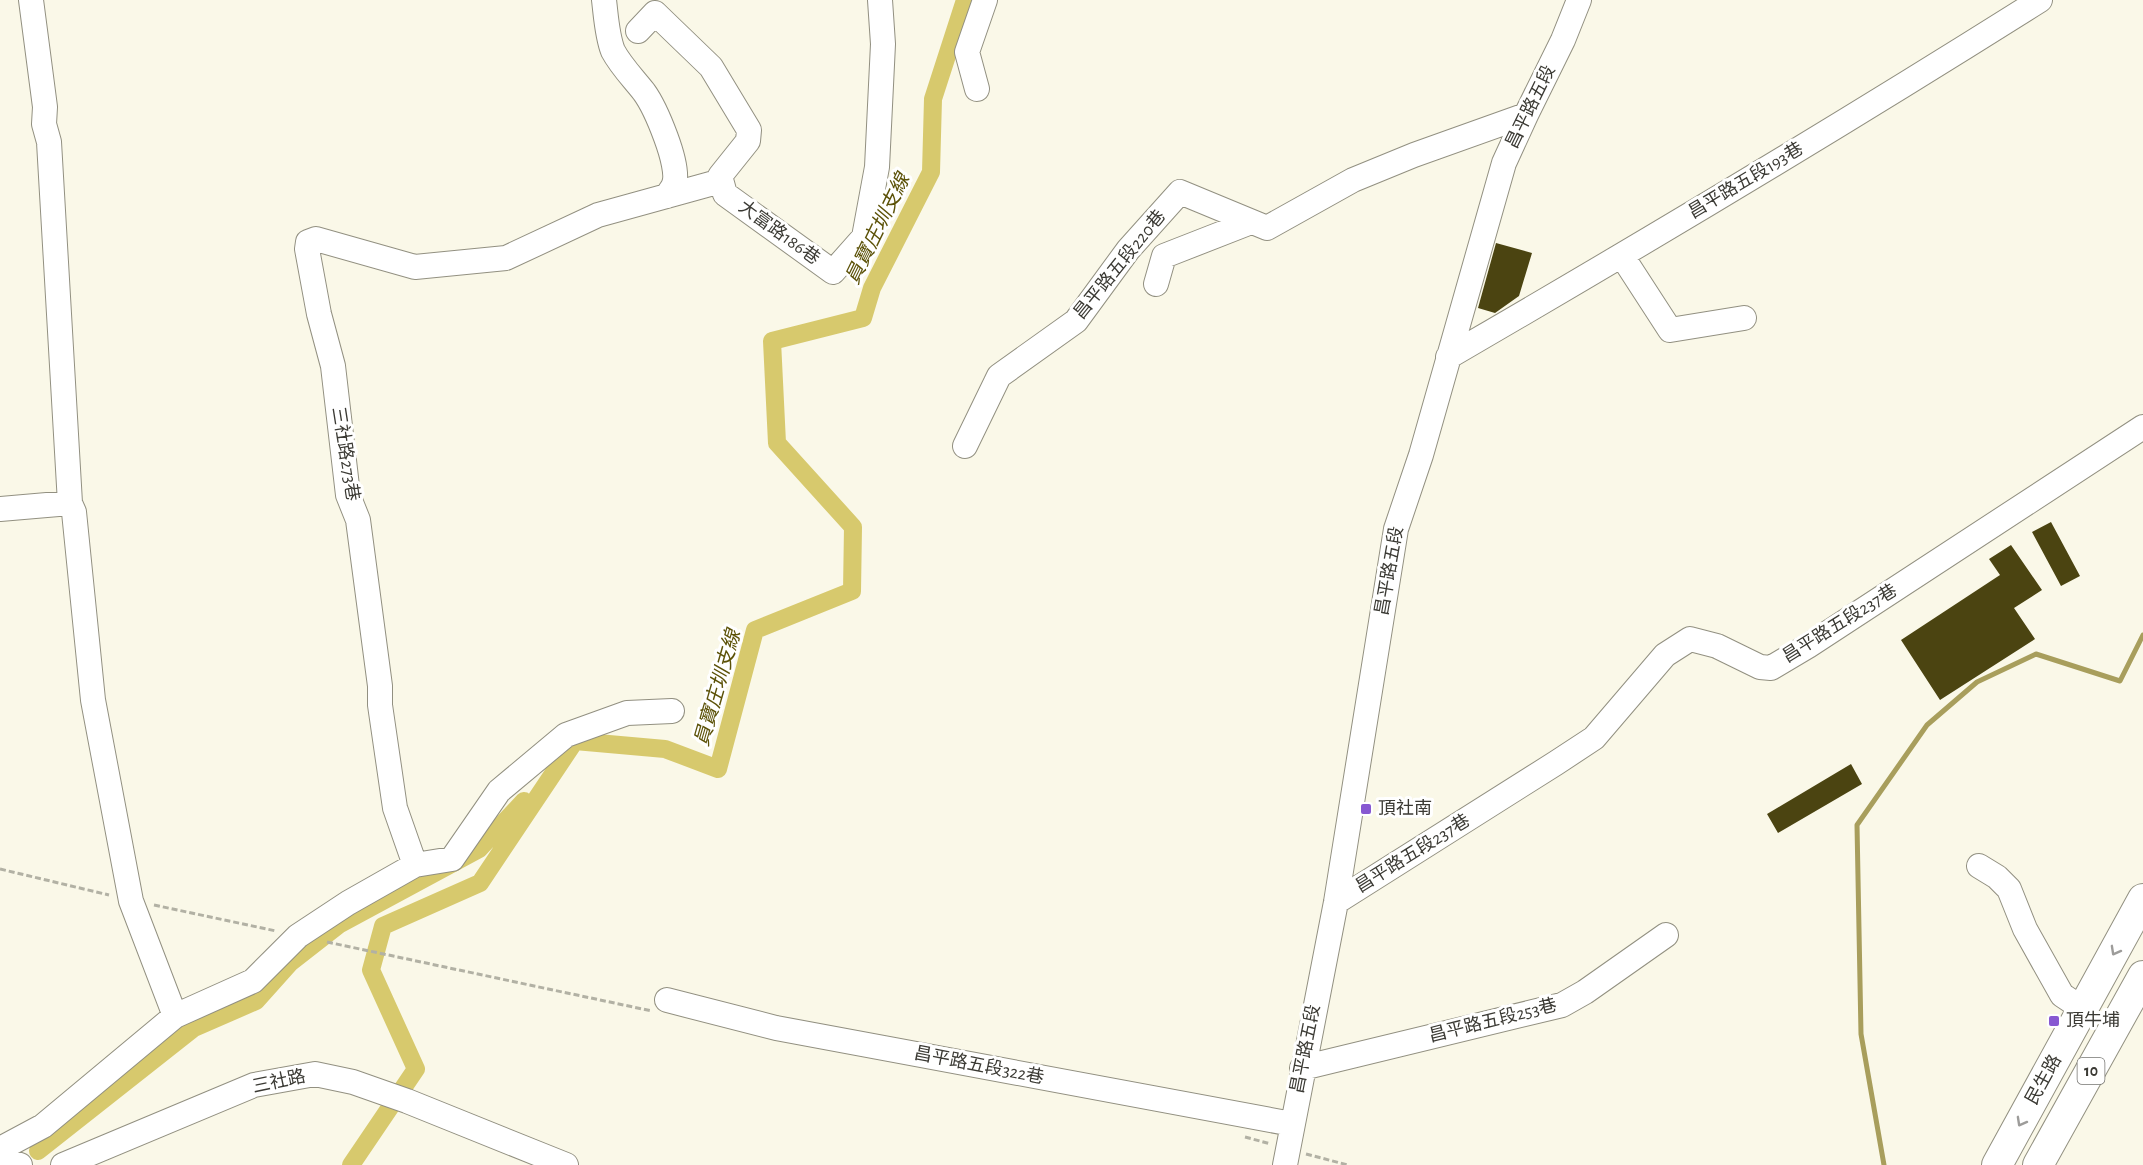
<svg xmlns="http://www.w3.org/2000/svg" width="2143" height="1165" viewBox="0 0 2143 1165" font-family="'Alegreya Sans','Noto Sans TC',sans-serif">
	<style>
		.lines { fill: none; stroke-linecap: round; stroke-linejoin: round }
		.stream { stroke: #a89e5c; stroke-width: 5 }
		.canal { stroke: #d7c96d; stroke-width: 18 }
		.building { fill: #4b4411 }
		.minor-casing { stroke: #929081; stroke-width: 26 }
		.major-casing { stroke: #929081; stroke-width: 32 }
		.path { stroke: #b2b1a4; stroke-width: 3; stroke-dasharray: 6 3; stroke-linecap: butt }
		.minor { stroke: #fff; stroke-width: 24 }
		.major { stroke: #fff; stroke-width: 30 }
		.oneway { stroke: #9d9c9a }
		.poi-dot { fill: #8758d1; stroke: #fff; stroke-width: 2 }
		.labels { text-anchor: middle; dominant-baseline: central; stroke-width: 6; stroke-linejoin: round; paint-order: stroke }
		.shield { fill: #fff; stroke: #767571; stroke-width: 1.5 }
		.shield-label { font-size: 16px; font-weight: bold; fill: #3b3a34 }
		.street-label { font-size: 18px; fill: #3b3a34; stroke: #fff }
		.poi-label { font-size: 18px; fill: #3b3a34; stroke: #fff; text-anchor: start }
		.water-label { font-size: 20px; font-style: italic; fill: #5c5208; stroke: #fff }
	</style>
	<rect width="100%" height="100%" fill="#faf8e8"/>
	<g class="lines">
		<!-- stream -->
		<path class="stream" d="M 1884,1165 L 1861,1034 L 1857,825 L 1927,725 L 1977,682 L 2036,654 L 2120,681 L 2143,635"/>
		<!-- canal -->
		<path class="canal" d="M 38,1151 L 194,1028 L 256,1001 L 290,963 L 340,924 L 479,849 L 524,801
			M 351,1165 L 416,1069 L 371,970 L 383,926 L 480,883 L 575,741 L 665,749 L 718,769 L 755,630 L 852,591 L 853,527 L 777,443 L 772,341 L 863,318 L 872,288 L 931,172 L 933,99 L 965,0"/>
	</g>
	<!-- building -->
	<path class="building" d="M 1496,243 L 1532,253 L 1519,296 L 1495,313 L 1478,308 Z
		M 2051,522 L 2080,576 L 2061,586 L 2032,532 Z
		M 2011,545 L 2042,590 L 2014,608 L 2035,639 L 1940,700 L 1901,640 L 2000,575 L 1989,559 Z
		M 1851,764 L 1862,784 L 1778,833 L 1767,814 Z"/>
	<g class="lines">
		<!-- minor casing -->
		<g class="minor-casing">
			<path id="minor" d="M 31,0 L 45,107 L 44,124 L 49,142 L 70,503 L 74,512 L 93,700 L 131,901 L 175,1016
				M 604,0 C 606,16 607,36 613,51 C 621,66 633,78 644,92 C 655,107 681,166 674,184 C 673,188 669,192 667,196
				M 638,31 L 655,13 L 711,67 L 749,130 L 748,141 L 720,176 L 725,194 L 833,272 L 864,237 L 877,167 L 883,44 L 880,0
				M 977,89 L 967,52 L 985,0
				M 1622,256 L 1670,330 L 1744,318
				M 1156,284 L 1164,256 L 1251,222
				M 1448,357 C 1648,241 1845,123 2040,0
				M 965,446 L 999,376 L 1076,321 L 1128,250 L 1180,192 L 1267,228 L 1353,180 L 1414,155 L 1526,115
				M 0,509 L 70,503
				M 415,865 L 395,808 L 380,705 L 380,686 L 358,520 L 348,495 L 333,366 L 319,314 L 307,249 L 308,242 L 316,239 L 415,267 L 506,258 L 598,215 L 721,181
				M 1979,866 L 1997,877 L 2009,889 L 2025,929 L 2062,995 L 2083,1009
				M 1336,902 L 1556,763 L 1594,738 L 1665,655 L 1690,639 L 1717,646 L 1760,667 L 1771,668 L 1808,646 L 2143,427
				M 667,1000 L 776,1028 L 1292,1124
				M 1302,1068 L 1562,1005 L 1585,992 L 1666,935
				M 0,1149 L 43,1126 L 175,1016 L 253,981 L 298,936 L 348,903 L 415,865 L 452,859 L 499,791 L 566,735 L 627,713 L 672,711
				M 0,1158 L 20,1165
				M 63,1165 L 254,1085 L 315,1074 L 353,1082 L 407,1101 L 566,1165
				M 1285,1165 L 1336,902 L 1396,529 L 1421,455 L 1504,163 L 1526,115 L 1563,40 L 1579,0"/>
		</g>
		<!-- major casing -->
		<g class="major-casing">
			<path id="major" d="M 1997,1165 L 2143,899
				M 2038,1165 L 2143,976"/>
		</g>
		<!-- path -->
		<path class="path" d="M 0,869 L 109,895
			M 154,905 L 276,931
			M 327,942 L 652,1011
			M 1245,1137 L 1271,1144
			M 1306,1154 L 1348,1165"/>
		<!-- minor -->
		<use href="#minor" class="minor"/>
		<!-- major -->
		<use href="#major" class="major"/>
	</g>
	<!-- one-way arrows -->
	<defs><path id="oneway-chevron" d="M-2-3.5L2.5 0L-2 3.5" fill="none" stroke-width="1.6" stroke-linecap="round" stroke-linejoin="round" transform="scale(1.5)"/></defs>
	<g class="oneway">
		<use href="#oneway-chevron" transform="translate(2115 951) rotate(119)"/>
		<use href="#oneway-chevron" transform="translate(2021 1122) rotate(119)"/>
	</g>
	<!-- markers -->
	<g class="poi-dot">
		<rect x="1360" y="803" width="12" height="12" rx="3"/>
		<rect x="2048" y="1015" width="12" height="12" rx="3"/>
	</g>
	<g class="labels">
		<!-- shield labels -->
		<rect class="shield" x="2077.5" y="1058" width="27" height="26" rx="4.5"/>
		<g class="shield-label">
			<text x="2091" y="1071">10</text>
		</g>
		<!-- street labels -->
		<g class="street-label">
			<text transform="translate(1531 107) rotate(-64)">昌平路五段</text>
			<text transform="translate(1746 181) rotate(-31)">昌平路五段193巷</text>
			<text transform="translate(779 233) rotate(36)">大富路186巷</text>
			<text transform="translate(1120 265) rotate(-51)">昌平路五段220巷</text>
			<text transform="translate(345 454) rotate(81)">三社路273巷</text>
			<text transform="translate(1390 571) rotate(-80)">昌平路五段</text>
			<text transform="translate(1840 624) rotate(-32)">昌平路五段237巷</text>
			<text transform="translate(1413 854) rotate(-32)">昌平路五段237巷</text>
			<text transform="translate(1493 1021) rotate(-14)">昌平路五段253巷</text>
			<text transform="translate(1306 1049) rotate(-79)">昌平路五段</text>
			<text transform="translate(979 1066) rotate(11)">昌平路五段322巷</text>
			<text transform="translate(2044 1080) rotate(-61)">民生路</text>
			<text transform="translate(279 1082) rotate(-12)">三社路</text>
		</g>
		<!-- poi labels -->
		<g class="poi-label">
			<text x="1378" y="809">頂社南</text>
			<text x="2066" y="1021">頂牛埔</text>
		</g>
		<!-- water labels -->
		<g class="water-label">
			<text transform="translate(878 229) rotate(-64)">員寶庄圳支線</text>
			<text transform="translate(718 688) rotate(-74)">員寶庄圳支線</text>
		</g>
	</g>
</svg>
